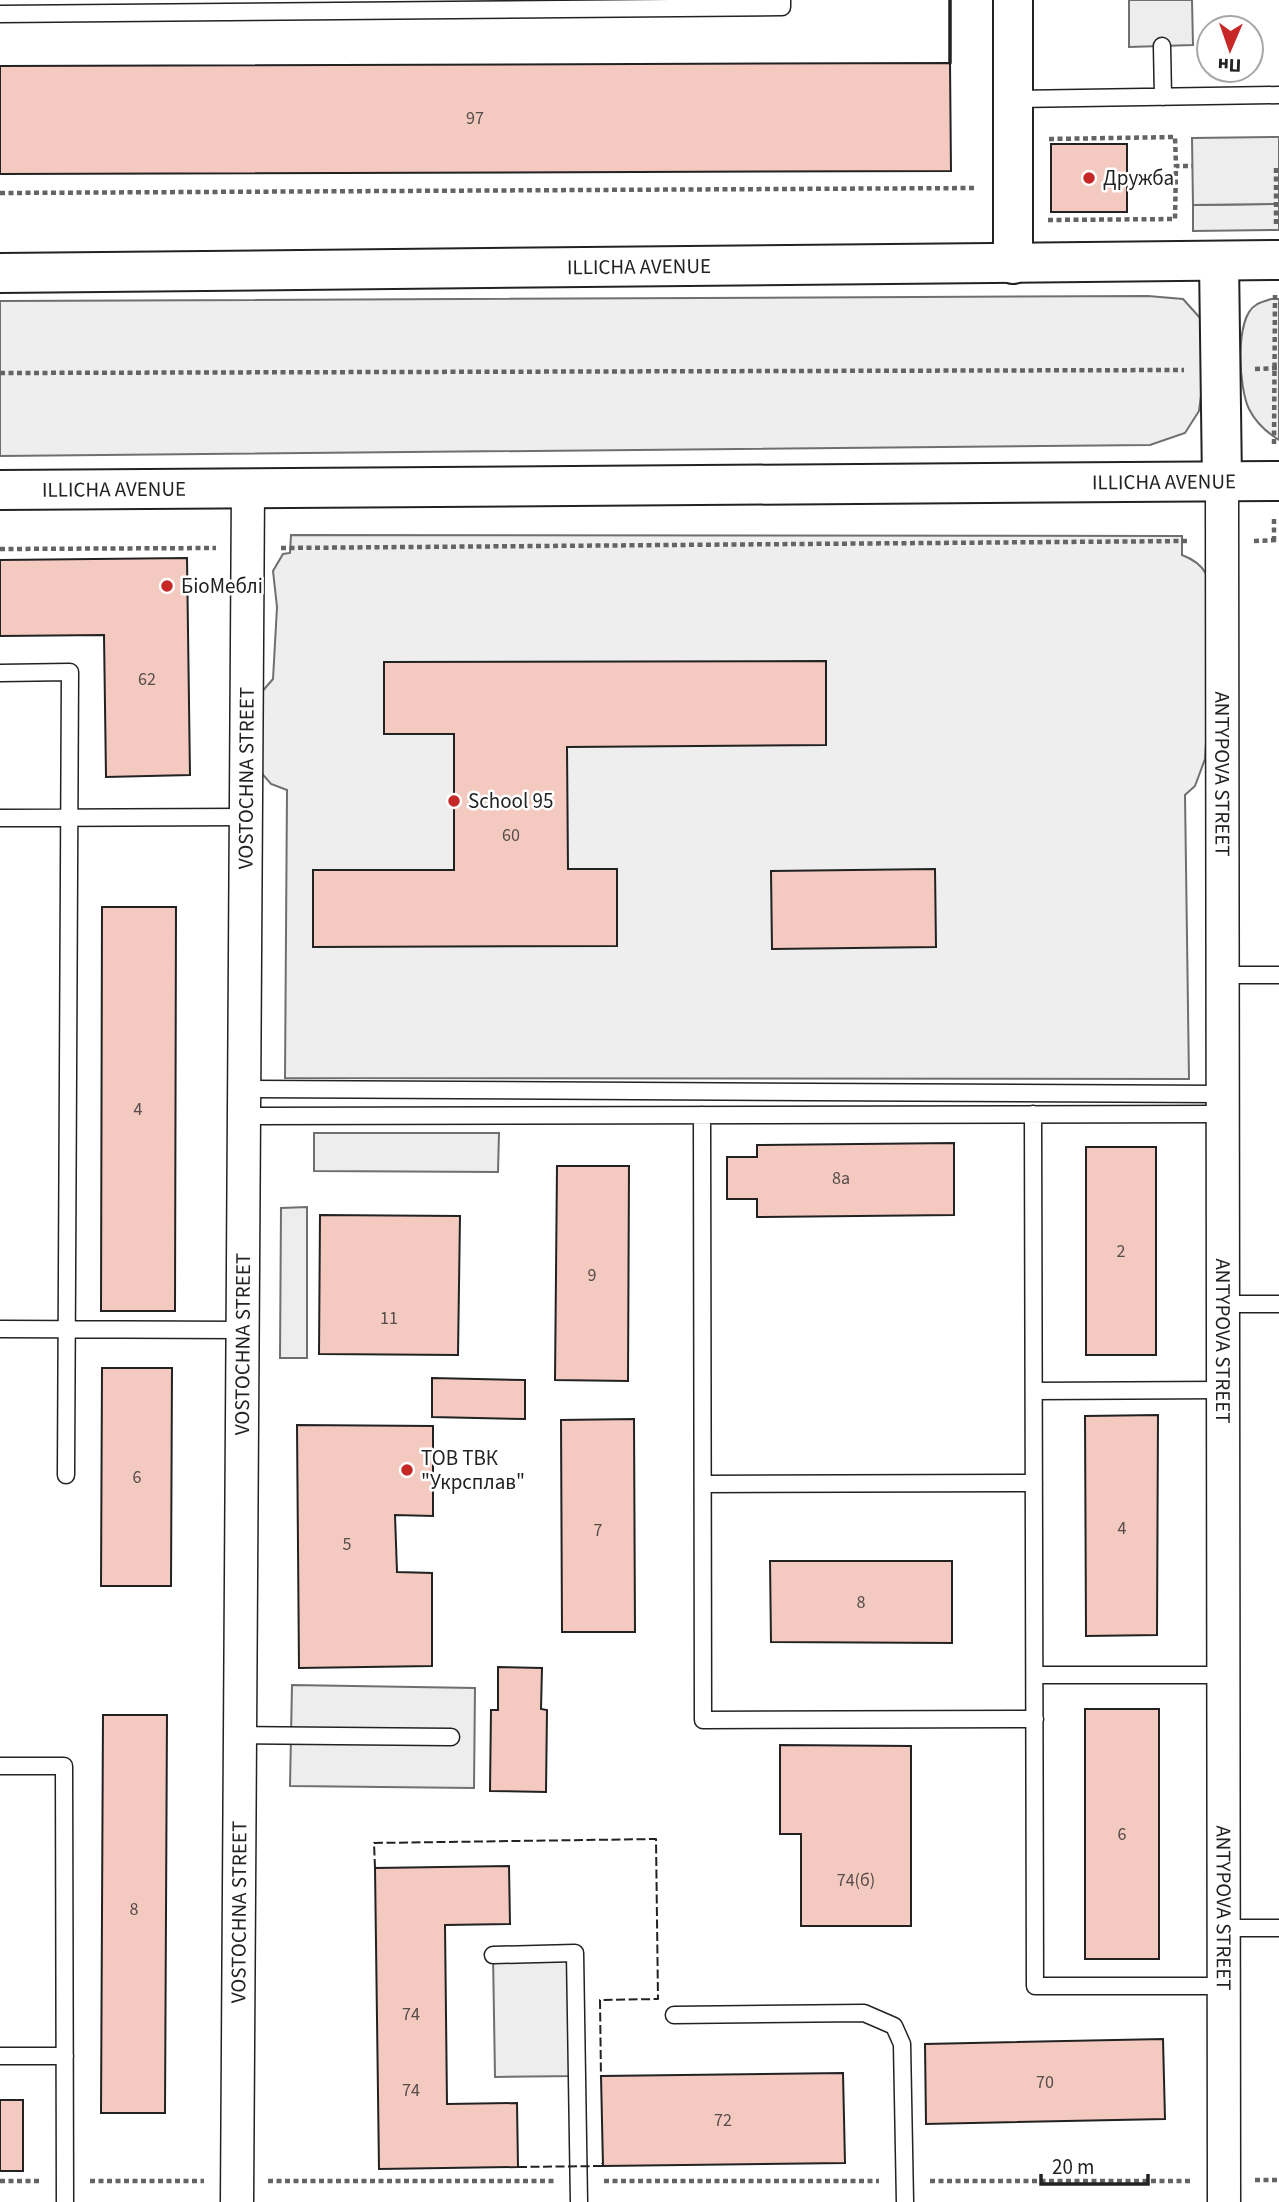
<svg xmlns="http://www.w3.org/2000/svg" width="1279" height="2202" viewBox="0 0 1279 2202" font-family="'Source Sans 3',sans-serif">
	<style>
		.green { fill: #eee; stroke: #6f6f6f; stroke-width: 2 }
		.parking { fill: #ededed; stroke: #6f6f6f; stroke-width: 2 }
		.building { fill: #f3c9c0; stroke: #222; stroke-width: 2 }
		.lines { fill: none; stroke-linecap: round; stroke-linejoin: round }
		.lane-casing { stroke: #222; stroke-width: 19 }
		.street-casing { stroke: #222; stroke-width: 35 }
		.secondary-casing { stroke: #222; stroke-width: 42 }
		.path { stroke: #646464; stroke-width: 4.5; stroke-dasharray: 5 3.5; stroke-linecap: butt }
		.lane { stroke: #fff; stroke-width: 16 }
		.street { stroke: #fff; stroke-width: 32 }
		.secondary { stroke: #fff; stroke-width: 38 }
		.fence { stroke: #222; stroke-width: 2; stroke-dasharray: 9 3.5; stroke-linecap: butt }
		.wall { stroke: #222; stroke-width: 3.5 }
		.poi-dot { fill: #c62828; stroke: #fff; stroke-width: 2.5 }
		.labels { text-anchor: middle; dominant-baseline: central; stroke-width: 5; stroke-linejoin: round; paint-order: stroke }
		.number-label { font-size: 18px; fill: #564c4a }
		.poi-label { font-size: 21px; fill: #222; stroke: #fff; text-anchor: start }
		.street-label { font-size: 21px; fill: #222; stroke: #fff }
	</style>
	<rect width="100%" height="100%" fill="#fff"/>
	<!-- green -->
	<path class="green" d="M 1279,204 L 1279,230 L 1193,231 L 1193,205 Z
		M 1148,296 L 1183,299 L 1201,319 L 1203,380 L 1199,411 L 1185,433 L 1150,445 L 0,456 L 0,301 Z
		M 1271,299 L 1279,299 L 1279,440 C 1266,432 1256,423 1249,409 C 1239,389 1234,318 1256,305 C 1260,302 1266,301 1271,299 Z
		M 291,535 L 1182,536 L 1182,555 C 1206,564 1211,579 1214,602 L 1205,759 L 1195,786 L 1185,795 L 1189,1079 L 285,1078 L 287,790 L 271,784 L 258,769 L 260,694 L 273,679 L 277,607 L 273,571 L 283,554 L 290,553 Z"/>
	<!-- parking -->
	<path class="parking" d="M 1129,0 L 1192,0 L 1193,45 L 1129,47 Z
		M 1279,137 L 1279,204 L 1193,205 L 1192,138 Z
		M 314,1133 L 499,1133 L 498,1172 L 314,1171 Z
		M 307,1207 L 307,1358 L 280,1358 L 281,1208 Z
		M 292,1685 L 475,1688 L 474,1788 L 290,1786 Z
		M 575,1953 L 577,2076 L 495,2077 L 493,1955 Z"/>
	<!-- building -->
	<path class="building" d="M 950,63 L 951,171 L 0,174 L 0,66 Z
		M 1051,144 L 1127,144 L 1127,212 L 1051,212 Z
		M 187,558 L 190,775 L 106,777 L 104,635 L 0,636 L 0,560 Z
		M 826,661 L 826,745 L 567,747 L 568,869 L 617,869 L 617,946 L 313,947 L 313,870 L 454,870 L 454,734 L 384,734 L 384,662 Z
		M 935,869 L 936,947 L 772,949 L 771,871 Z
		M 102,907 L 176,907 L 175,1311 L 101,1311 Z
		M 954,1143 L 954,1215 L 757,1217 L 757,1199 L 727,1199 L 727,1157 L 757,1157 L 757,1145 Z
		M 1086,1147 L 1156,1147 L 1156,1355 L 1086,1355 Z
		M 557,1166 L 629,1166 L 628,1381 L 555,1380 Z
		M 320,1215 L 460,1216 L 458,1355 L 319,1354 Z
		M 102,1368 L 172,1368 L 171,1586 L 101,1586 Z
		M 432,1378 L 525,1380 L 525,1419 L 432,1417 Z
		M 1158,1415 L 1157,1635 L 1086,1636 L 1085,1416 Z
		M 634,1419 L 635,1632 L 562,1632 L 561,1420 Z
		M 297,1425 L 433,1426 L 433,1516 L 395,1515 L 397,1572 L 432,1573 L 432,1666 L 299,1668 Z
		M 770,1561 L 952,1561 L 952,1643 L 771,1642 Z
		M 498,1667 L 542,1668 L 541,1709 L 547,1710 L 546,1792 L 490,1791 L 491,1710 L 498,1710 Z
		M 1085,1709 L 1159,1709 L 1159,1959 L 1085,1959 Z
		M 103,1715 L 167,1715 L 165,2113 L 101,2113 Z
		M 780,1745 L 911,1746 L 911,1926 L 801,1926 L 801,1834 L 780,1834 Z
		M 509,1866 L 510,1924 L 445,1925 L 447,2104 L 517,2103 L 518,2167 L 379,2169 L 375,1868 Z
		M 1163,2039 L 1165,2119 L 926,2124 L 925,2044 Z
		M 843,2073 L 845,2163 L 603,2166 L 601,2076 Z
		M 0,2100 L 23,2100 L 23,2171 L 0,2171 Z"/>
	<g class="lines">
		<!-- lane casing -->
		<g class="lane-casing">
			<path id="lane" d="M 0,14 L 782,7 L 782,0
				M 1162,46 L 1163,97
				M 1013,99 L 1279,95
				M 0,673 L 70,672 L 66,1475
				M 0,818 L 245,817
				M 1221,975 L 1279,975
				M 245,1089 L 1221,1094
				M 1033,1114 L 1035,1986 L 1223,1986
				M 702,1115 L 703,1720 L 1035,1719
				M 244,1116 L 1221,1114
				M 1222,1304 L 1279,1304
				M 0,1329 L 243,1330
				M 1034,1391 L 1222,1390
				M 703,1484 L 1034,1483
				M 1035,1675 L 1222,1675
				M 240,1735 L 451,1737
				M 0,1766 L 64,1766 L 65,2202
				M 1223,1928 L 1279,1928
				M 493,1955 L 575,1953 L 579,2202
				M 674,2015 L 864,2013 L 894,2026 L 902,2044 L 905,2202
				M 0,2056 L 65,2056"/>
		</g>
		<!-- street casing -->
		<g class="street-casing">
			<g id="street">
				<path id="s1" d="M 1222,482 L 1224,2202"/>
				<path id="s2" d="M 237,2202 L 248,488"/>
			</g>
		</g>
		<!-- secondary casing -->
		<g class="secondary-casing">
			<g id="secondary">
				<path d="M 1013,0 L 1013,264"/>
				<path d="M 1219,261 L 1222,482"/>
				<path id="s3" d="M 0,273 L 1279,260"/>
				<path id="s4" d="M 0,490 L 1279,481"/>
			</g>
		</g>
		<!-- path -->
		<path class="path" d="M 1049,139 L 1175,137 L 1176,166
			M 0,193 L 977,188
			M 1048,220 L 1175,219 L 1176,166 L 1192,166
			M 1276,224 L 1276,165
			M 1255,369 L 1279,368
			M 0,373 L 1184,370
			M 1274,444 L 1275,295
			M 1254,541 L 1279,540
			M 1274,541 L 1274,516
			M 281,548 L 1189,541
			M 0,549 L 216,548
			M 1255,2180 L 1279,2180
			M 0,2181 L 39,2181
			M 90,2181 L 204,2181
			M 268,2181 L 554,2181
			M 604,2181 L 879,2181
			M 930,2181 L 1191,2181"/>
		<!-- lane -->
		<use href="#lane" class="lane"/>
		<!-- street -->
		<use href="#street" class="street"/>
		<!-- secondary -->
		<use href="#secondary" class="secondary"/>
		<!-- fence -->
		<path class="fence" d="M 375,1868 L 374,1843 L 656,1839 L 658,1999 L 600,2000 L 601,2079
			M 518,2167 L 603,2166 L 602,2163"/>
		<!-- wall -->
		<path class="wall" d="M 950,0 L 950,63"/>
	</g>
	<!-- markers -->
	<g class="poi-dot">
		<circle cx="1089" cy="178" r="7"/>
		<circle cx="167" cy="586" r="7"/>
		<circle cx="454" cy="801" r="7"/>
		<circle cx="407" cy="1470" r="7"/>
	</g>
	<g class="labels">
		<!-- number labels -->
		<g class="number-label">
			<text x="475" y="118">97</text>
			<text x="147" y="679">62</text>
			<text x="511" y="835">60</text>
			<text x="138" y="1109">4</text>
			<text x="841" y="1178">8а</text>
			<text x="1121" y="1251">2</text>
			<text x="592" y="1275">9</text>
			<text x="389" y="1318">11</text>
			<text x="137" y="1477">6</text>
			<text x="1122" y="1528">4</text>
			<text x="598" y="1530">7</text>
			<text x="347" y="1544">5</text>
			<text x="861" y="1602">8</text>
			<text x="1122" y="1834">6</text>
			<text x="856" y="1880">74(б)</text>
			<text x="134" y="1909">8</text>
			<text x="411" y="2014">74</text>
			<text x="1045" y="2082">70</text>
			<text x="411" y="2090">74</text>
			<text x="723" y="2120">72</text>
		</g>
		<!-- poi labels -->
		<g class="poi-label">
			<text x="1103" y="178">Дружба</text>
			<text x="181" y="586">БіоМеблі</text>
			<text x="468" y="801">School 95</text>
			<text x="421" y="1458">ТОВ ТВК<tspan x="421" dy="24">"Укрсплав"</tspan></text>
		</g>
		<!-- street labels -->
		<g class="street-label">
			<text stroke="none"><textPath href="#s3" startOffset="639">ILLICHA AVENUE</textPath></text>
			<text stroke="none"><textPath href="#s4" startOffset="1164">ILLICHA AVENUE</textPath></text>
			<text stroke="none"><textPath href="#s4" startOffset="114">ILLICHA AVENUE</textPath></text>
			<text stroke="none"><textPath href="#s1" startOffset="292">ANTYPOVA STREET</textPath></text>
			<text stroke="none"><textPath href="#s2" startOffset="1424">VOSTOCHNA STREET</textPath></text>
			<text stroke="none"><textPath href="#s1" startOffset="859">ANTYPOVA STREET</textPath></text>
			<text stroke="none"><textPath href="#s2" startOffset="858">VOSTOCHNA STREET</textPath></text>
			<text stroke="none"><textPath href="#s1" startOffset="1426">ANTYPOVA STREET</textPath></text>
			<text stroke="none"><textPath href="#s2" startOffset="290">VOSTOCHNA STREET</textPath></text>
		</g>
	</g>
	<!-- north arrow -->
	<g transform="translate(1230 49) rotate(182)"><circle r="33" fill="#ffffff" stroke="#a7a7a7" stroke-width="2"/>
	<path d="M0-5L12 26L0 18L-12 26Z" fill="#c62828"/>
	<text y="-10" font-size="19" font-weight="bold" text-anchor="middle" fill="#222222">Пн</text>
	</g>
	<!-- scale -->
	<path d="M1041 2174v10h107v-10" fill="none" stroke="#222222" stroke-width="3.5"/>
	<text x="1052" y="2174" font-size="21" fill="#222222" stroke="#ffffff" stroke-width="5" paint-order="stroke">20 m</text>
</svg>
